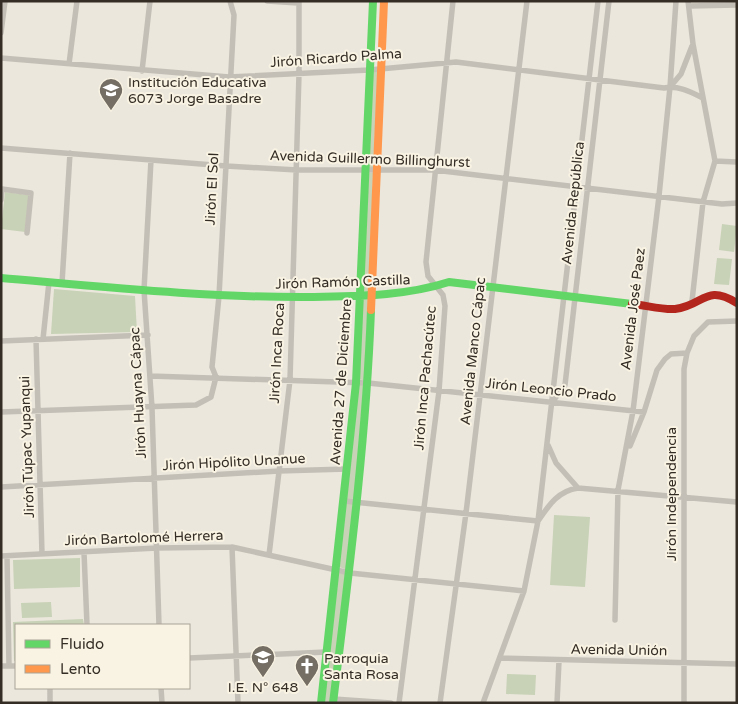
<svg xmlns="http://www.w3.org/2000/svg" width="738" height="704" viewBox="0 0 738 704" font-family="'Varela Round',sans-serif">
	<style>
		.green { fill: #c8d2b6 }
		.lines { fill: none; stroke-linecap: round; stroke-linejoin: round }
		.street { stroke: #c4bfb6; stroke-width: 5.5 }
		.fast { stroke: #63d668; stroke-width: 8 }
		.slow { stroke: #ff974d; stroke-width: 8 }
		.jam { stroke: #b3261e; stroke-width: 8 }
		.labels { text-anchor: middle; dominant-baseline: central; stroke-width: 4; stroke-linejoin: round; paint-order: stroke }
		.street-label { font-size: 14px; fill: #342d25; stroke: #f9f3e3 }
		.poi-label { font-size: 14px; fill: #342d25; stroke: #f9f3e3; text-anchor: start }
	</style>
	<rect width="100%" height="100%" fill="#ebe7dd"/>
	<!-- green -->
	<path class="green" d="M 371,72 L 378,72 L 373,168 L 368,168 Z
		M 368,173 L 373,173 L 369,293 L 362,293 Z
		M 5,192 L 29,195 L 25,232 L 1,229 Z
		M 722,224 L 737,226 L 734,252 L 719,250 Z
		M 717,258 L 732,259 L 729,285 L 714,284 Z
		M 54,289 L 135,296 L 137,332 L 51,334 Z
		M 362,298 L 370,298 L 366,381 L 358,379 Z
		M 358,384 L 366,385 L 348,570 L 339,567 Z
		M 554,515 L 590,517 L 585,587 L 550,585 Z
		M 80,558 L 80,587 L 14,589 L 13,560 Z
		M 338,573 L 347,574 L 331,703 L 323,703 Z
		M 51,602 L 52,617 L 22,618 L 21,603 Z
		M 83,619 L 84,625 L 16,625 L 16,661 L 14,661 L 13,622 Z
		M 507,674 L 536,675 L 535,695 L 506,694 Z"/>
	<g class="lines">
		<!-- street -->
		<path class="street" d="M 267,1 L 298,3
			M 688,1 L 693,44 L 715,161 L 703,202 L 692,301
			M 689,6 L 737,5
			M 1,33 L 5,1
			M 1,58 L 229,77 L 369,70 L 456,62 L 664,88 C 678,85 691,92 703,98
			M 69,64 L 77,1
			M 142,71 L 150,1
			M 670,87 L 681,74 L 692,46
			M 1,148 L 226,166 L 297,170 L 434,170 L 722,204 L 737,203
			M 151,160 L 144,290 L 152,408 L 159,625
			M 715,161 L 737,162
			M 1,200 L 2,189 L 31,193 L 27,233
			M 62,283 L 70,153
			M 36,339 L 42,554
			M 43,339 L 49,282
			M 1,341 L 148,335
			M 150,376 L 368,383 L 644,412
			M 216,377 L 212,367 L 219,296 L 234,15 L 230,1
			M 553,401 L 565,385 L 609,1
			M 1,412 L 196,405 L 211,397 L 216,377
			M 548,445 L 556,463 L 578,488
			M 630,446 L 644,412 L 657,370 L 665,359 L 671,354 L 687,353
			M 1,487 L 279,471 L 347,469
			M 344,501 L 538,521 C 549,505 558,491 578,488 L 737,502
			M 232,547 L 238,703
			M 84,552 L 87,625
			M 269,555 L 290,380 L 299,74 L 299,1
			M 1,556 L 157,548 L 232,547 L 350,573 L 524,591
			M 7,556 L 9,666
			M 615,620 L 618,490 L 633,411 L 659,196 L 670,87 L 676,1
			M 189,658 L 326,652
			M 501,658 L 737,664
			M 1,666 L 16,666
			M 50,688 L 50,703
			M 161,688 L 162,703
			M 334,699 L 391,703
			M 399,703 L 439,391 L 445,306 L 443,295 L 428,276 L 426,262 L 453,1
			M 440,703 L 466,513 L 527,1
			M 483,703 L 524,591 L 538,521 L 598,1
			M 557,703 L 559,661
			M 684,703 L 684,369 L 687,353 L 694,336 L 708,322 L 737,321"/>
		<!-- fast -->
		<path class="fast" d="M 1,278 C 105,287 210,298 314,297 C 360,296 405,296 449,282 L 632,304
			M 321,703 L 356,383 L 373,1
			M 333,703 C 349,572 366,442 371,310"/>
		<!-- slow -->
		<path class="slow" d="M 371,310 L 384,1"/>
		<!-- jam -->
		<path class="jam" d="M 632,304 C 645,305 662,310 675,309 C 704,306 705,283 737,303"/>
	</g>
	<!-- icons -->
	<defs>
		<g id="school-pin" transform="scale(1.25)"><path d="M0 17L-7.5 6A9.5 9.5 0 1 1 7.5 6Z" fill="#746e65" stroke="#f9f3e3"/><path d="M0-5L7-2L0 1L-7-2ZM-4 1L0 2.5L4 1V4Q0 6-4 4Z" fill="#fff"/></g>
		<g id="church-pin" transform="scale(1.25)"><path d="M0 17L-7.5 6A9.5 9.5 0 1 1 7.5 6Z" fill="#746e65" stroke="#f9f3e3"/><path d="M-1.2-6h2.4v3.5h3.3v2.4h-3.3V6h-2.4V-.1h-3.3v-2.4h3.3Z" fill="#fff"/></g>
	</defs>
	<g fill-rule="evenodd">
		<use href="#school-pin" x="111" y="90"/>
		<use href="#school-pin" x="263" y="657"/>
		<use href="#church-pin" x="307" y="666"/>
	</g>
	<g class="labels">
		<!-- street labels -->
		<g class="street-label">
			<text transform="translate(336 58) rotate(-4)">Jirón Ricardo Palma</text>
			<text transform="translate(370 159) rotate(2)">Avenida Guillermo Billinghurst</text>
			<text transform="translate(212 189) rotate(-87)">Jirón El Sol</text>
			<text transform="translate(573 203) rotate(-84)">Avenida República</text>
			<text transform="translate(343 282) rotate(-2)">Jirón Ramón Castilla</text>
			<text transform="translate(633 309) rotate(-83)">Avenida José Paez</text>
			<text transform="translate(473 351) rotate(-84)">Avenida Manco Cápac</text>
			<text transform="translate(277 353) rotate(-87)">Jirón Inca Roca</text>
			<text transform="translate(425 378) rotate(-85)">Jirón Inca Pachacútec</text>
			<text transform="translate(341 382) rotate(-86)">Avenida 27 de Diciembre</text>
			<text transform="translate(551 390) rotate(6)">Jirón Leoncio Prado</text>
			<text transform="translate(138 393) rotate(-93)">Jirón Huayna Cápac</text>
			<text transform="translate(27 447) rotate(-92)">Jirón Túpac Yupanqui</text>
			<text transform="translate(234 462) rotate(-3)">Jirón Hipólito Unanue</text>
			<text transform="translate(671 494) rotate(-90)">Jirón Independencia</text>
			<text transform="translate(144 538) rotate(-2)">Jirón Bartolomé Herrera</text>
			<text transform="translate(619 650) rotate(1)">Avenida Unión</text>
		</g>
		<!-- poi labels -->
		<g class="poi-label">
			<text x="128" y="82">Institución Educativa<tspan x="128" dy="16">6073 Jorge Basadre</tspan></text>
			<text x="324" y="658">Parroquia<tspan x="324" dy="16">Santa Rosa</tspan></text>
			<text x="263" y="687" text-anchor="middle">I.E. N° 648</text>
		</g>
	</g>
	<!-- border -->
	<rect width="738" height="704" fill="none" stroke="#342d25" stroke-width="5"/>
	<!-- legend -->
	<rect x="15" y="624" width="175" height="65" fill="#f9f3e3" stroke="#aaa497"/>
	<rect x="25" y="640" width="25" height="8" fill="#63d668" stroke="#aaa497"/>
	<text x="60" y="649" font-size="15" fill="#342d25">Fluido</text>
	<rect x="25" y="665" width="25" height="8" fill="#ff974d" stroke="#aaa497"/>
	<text x="60" y="674" font-size="15" fill="#342d25">Lento</text>
</svg>
